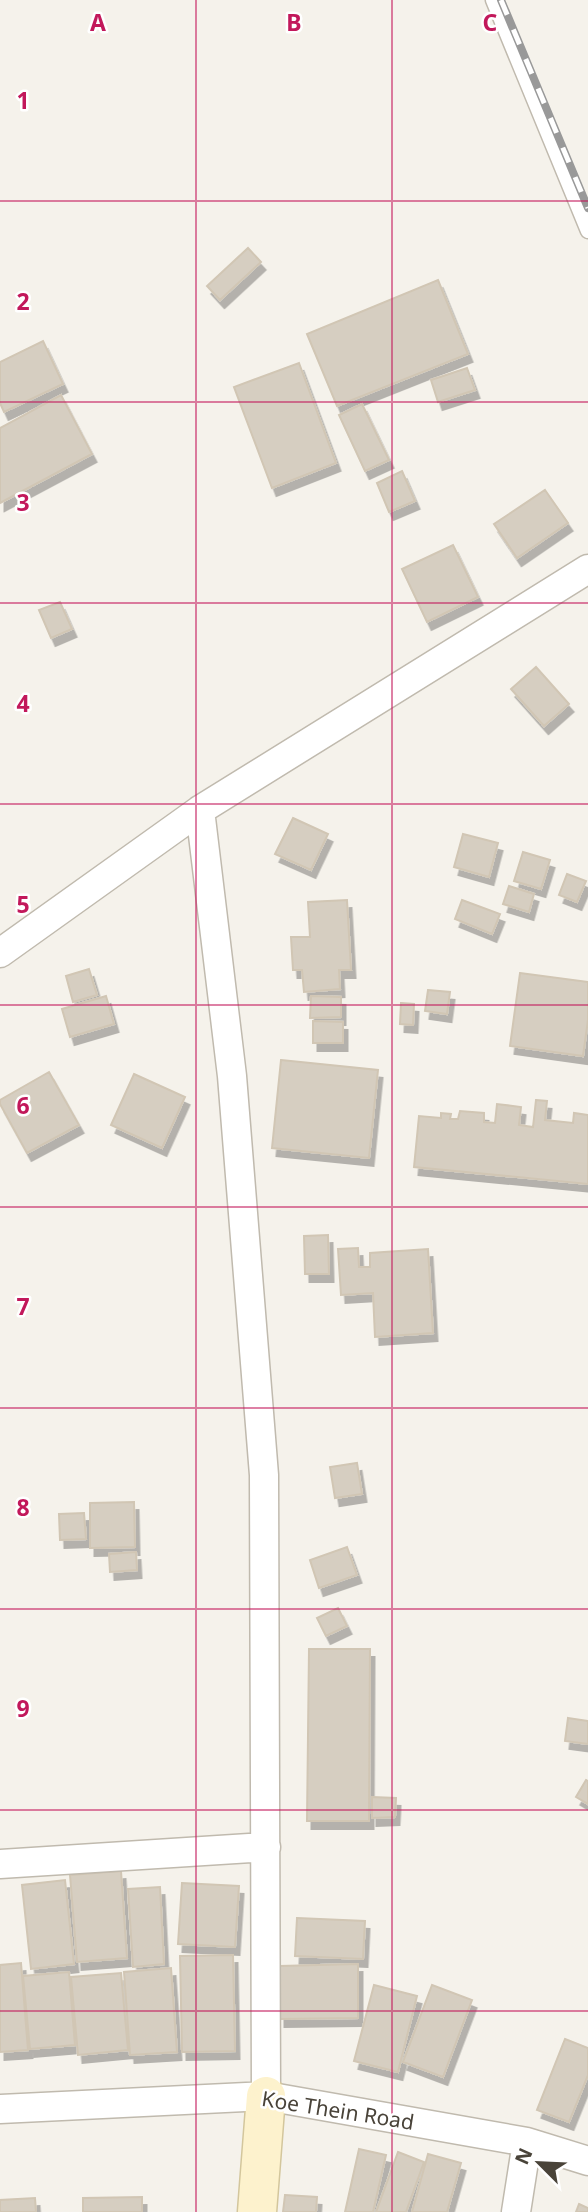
<svg xmlns="http://www.w3.org/2000/svg" width="588" height="2212" viewBox="0 0 588 2212" font-family="'Noto Sans',sans-serif">
	<style>
		.building { fill: #d6cec1; stroke: #d1c6b4; stroke-width: 2; filter: url(#shadow) }
		.lines { fill: none; stroke-linecap: round; stroke-linejoin: round }
		.lane-casing { stroke: #c0baae; stroke-width: 17 }
		.street-casing { stroke: #c0baae; stroke-width: 31 }
		.secondary-casing { stroke: #d3c69c; stroke-width: 41 }
		.lane { stroke: #fff; stroke-width: 14 }
		.street { stroke: #fff; stroke-width: 28 }
		.secondary { stroke: #fdf2cd; stroke-width: 38 }
		.rail-casing { stroke: #999; stroke-width: 8 }
		.rail { stroke: #fff; stroke-width: 5; stroke-dasharray: 16; stroke-linecap: butt }
		.grid { fill: none; stroke: #c2185b; stroke-width: 2; stroke-opacity: 0.55 }
		.labels { text-anchor: middle; dominant-baseline: central; stroke-width: 5; stroke-linejoin: round; paint-order: stroke }
		.street-label { font-size: 21px; fill: #494339; stroke: #fff }
		.grid-label { font-size: 23px; text-anchor: middle; font-weight: bold; fill: #c2185b; stroke: #fff; stroke-width: 5; stroke-linejoin: round; paint-order: stroke }
	</style>
	<defs>
		<filter id="shadow"><feDropShadow dx="4.5" dy="8" stdDeviation="0" flood-color="#0004"/></filter>
	</defs>
	<rect width="100%" height="100%" fill="#f5f2eb"/>
	<!-- building -->
	<path class="building" d="M 248,248 L 261,262 L 220,300 L 207,286 Z
		M 438,280 L 468,354 L 337,406 L 307,334 Z
		M 43,341 L 63,384 L 4,412 L 0,403 L 0,362 Z
		M 299,363 L 336,463 L 272,488 L 234,387 Z
		M 467,368 L 475,390 L 438,402 L 431,380 Z
		M 61,395 L 92,454 L 0,503 L 0,428 Z
		M 362,404 L 389,460 L 365,471 L 339,415 Z
		M 402,471 L 415,501 L 389,512 L 377,483 Z
		M 545,490 L 568,523 L 517,558 L 494,524 Z
		M 453,545 L 478,597 L 427,622 L 402,569 Z
		M 60,602 L 72,629 L 51,638 L 39,610 Z
		M 536,667 L 569,704 L 544,726 L 511,689 Z
		M 293,818 L 328,834 L 311,870 L 275,854 Z
		M 463,834 L 498,843 L 489,877 L 454,867 Z
		M 523,852 L 550,860 L 541,889 L 514,881 Z
		M 567,874 L 586,881 L 577,902 L 559,895 Z
		M 509,886 L 534,894 L 529,912 L 503,904 Z
		M 347,900 L 351,970 L 339,970 L 340,989 L 304,992 L 302,970 L 293,970 L 291,937 L 310,937 L 308,902 Z
		M 462,900 L 500,914 L 492,934 L 455,919 Z
		M 89,969 L 97,995 L 73,1002 L 66,976 Z
		M 520,973 L 588,982 L 588,1020 L 583,1056 L 510,1046 Z
		M 428,990 L 450,992 L 447,1014 L 425,1011 Z
		M 106,996 L 114,1024 L 70,1037 L 62,1009 Z
		M 311,996 L 341,997 L 341,1017 L 310,1018 Z
		M 401,1003 L 414,1004 L 413,1025 L 400,1024 Z
		M 313,1021 L 343,1022 L 343,1043 L 313,1043 Z
		M 281,1060 L 378,1070 L 369,1158 L 272,1148 Z
		M 49,1072 L 79,1125 L 27,1153 L 0,1104 L 0,1100 Z
		M 134,1074 L 185,1097 L 162,1148 L 111,1125 Z
		M 536,1100 L 547,1101 L 545,1120 L 573,1123 L 574,1113 L 588,1115 L 588,1184 L 414,1167 L 419,1116 L 441,1118 L 441,1113 L 451,1114 L 450,1119 L 458,1119 L 460,1111 L 484,1113 L 484,1122 L 495,1123 L 497,1104 L 521,1107 L 519,1125 L 533,1127 Z
		M 328,1235 L 329,1274 L 305,1274 L 304,1236 Z
		M 358,1248 L 359,1267 L 370,1267 L 370,1253 L 428,1249 L 433,1333 L 375,1337 L 373,1293 L 341,1295 L 338,1249 Z
		M 357,1463 L 362,1494 L 335,1498 L 330,1467 Z
		M 134,1502 L 135,1547 L 90,1548 L 90,1503 Z
		M 84,1513 L 86,1539 L 60,1540 L 59,1514 Z
		M 347,1547 L 357,1575 L 319,1588 L 310,1560 Z
		M 136,1552 L 137,1570 L 110,1572 L 109,1554 Z
		M 338,1608 L 347,1626 L 326,1636 L 317,1618 Z
		M 309,1649 L 370,1649 L 369,1821 L 307,1821 Z
		M 568,1718 L 588,1721 L 588,1744 L 565,1741 Z
		M 586,1780 L 588,1781 L 588,1804 L 576,1797 Z
		M 372,1797 L 396,1798 L 395,1817 L 372,1818 Z
		M 121,1871 L 127,1958 L 77,1962 L 70,1875 Z
		M 65,1880 L 74,1964 L 31,1969 L 22,1885 Z
		M 182,1883 L 239,1886 L 235,1947 L 178,1944 Z
		M 160,1887 L 164,1964 L 133,1967 L 128,1889 Z
		M 297,1918 L 365,1921 L 363,1959 L 295,1956 Z
		M 233,1955 L 235,2051 L 182,2052 L 180,1956 Z
		M 21,1963 L 28,2050 L 0,2052 L 0,1965 Z
		M 358,1964 L 358,2018 L 280,2019 L 280,1966 Z
		M 171,1968 L 177,2052 L 130,2055 L 124,1972 Z
		M 69,1972 L 75,2045 L 30,2049 L 23,1976 Z
		M 121,1973 L 128,2050 L 78,2055 L 71,1977 Z
		M 374,1985 L 417,1996 L 398,2072 L 354,2061 Z
		M 432,1985 L 472,2000 L 443,2077 L 403,2062 Z
		M 565,2039 L 588,2048 L 588,2075 L 569,2122 L 537,2110 Z
		M 359,2149 L 386,2155 L 373,2212 L 345,2212 Z
		M 398,2152 L 424,2162 L 406,2212 L 376,2212 Z
		M 428,2154 L 461,2163 L 447,2212 L 412,2212 Z
		M 285,2195 L 317,2197 L 316,2212 L 283,2212 Z
		M 142,2197 L 142,2212 L 83,2212 L 83,2198 Z
		M 35,2198 L 36,2212 L 0,2212 L 0,2200 Z
		M 579,2204 L 588,2208 L 588,2212 L 576,2212 Z"/>
	<g class="lines">
		<!-- lane casing -->
		<g class="lane-casing">
			<path id="lane" d="M 493,0 L 588,231"/>
		</g>
		<!-- street casing -->
		<g class="street-casing">
			<path id="street" d="M 200,810 L 232,1076 L 264,1475 L 266,2096
				M 0,953 L 200,810 L 588,569
				M 0,1864 L 266,1847
				M 0,2109 L 266,2096 L 527,2142 L 588,2161
				M 516,2212 L 527,2142"/>
		</g>
		<!-- secondary casing -->
		<g class="secondary-casing">
			<path id="secondary" d="M 257,2212 L 266,2096"/>
		</g>
		<!-- lane -->
		<use href="#lane" class="lane"/>
		<!-- street -->
		<use href="#street" class="street"/>
		<!-- secondary -->
		<use href="#secondary" class="secondary"/>
		<!-- rail casing -->
		<g class="rail-casing">
			<path id="rail" d="M 501,0 L 588,208"/>
		</g>
		<!-- rail -->
		<use href="#rail" class="rail"/>
	</g>
	<!-- grid -->
	<path class="grid" d="M 196,0 L 196,2212M 392,0 L 392,2212M 0,201 L 588,201M 0,402 L 588,402M 0,603 L 588,603M 0,804 L 588,804M 0,1005 L 588,1005M 0,1207 L 588,1207M 0,1408 L 588,1408M 0,1609 L 588,1609M 0,1810 L 588,1810M 0,2011 L 588,2011"/>
	<g class="labels">
		<!-- street labels -->
		<g class="street-label">
			<text transform="translate(338 2110) rotate(9)">Koe Thein Road</text>
		</g>
	</g>
	<g class="grid-label">
		<text x="98" y="31">A</text>
		<text x="294" y="31">B</text>
		<text x="490" y="31">C</text>
		<text x="23" y="109">1</text>
		<text x="23" y="310">2</text>
		<text x="23" y="511">3</text>
		<text x="23" y="712">4</text>
		<text x="23" y="913">5</text>
		<text x="23" y="1114">6</text>
		<text x="23" y="1315">7</text>
		<text x="23" y="1516">8</text>
		<text x="23" y="1717">9</text>
	</g>
	<!-- north arrow -->
	<g transform="translate(539 2163) rotate(294)" stroke="#ffffff" stroke-width="5" paint-order="stroke">
	<path d="M0-5L12 26L0 18L-12 26Z" fill="#494339"/>
	<text y="-10" font-size="19" font-weight="bold" text-anchor="middle" fill="#494339">N</text>
	</g>
</svg>
